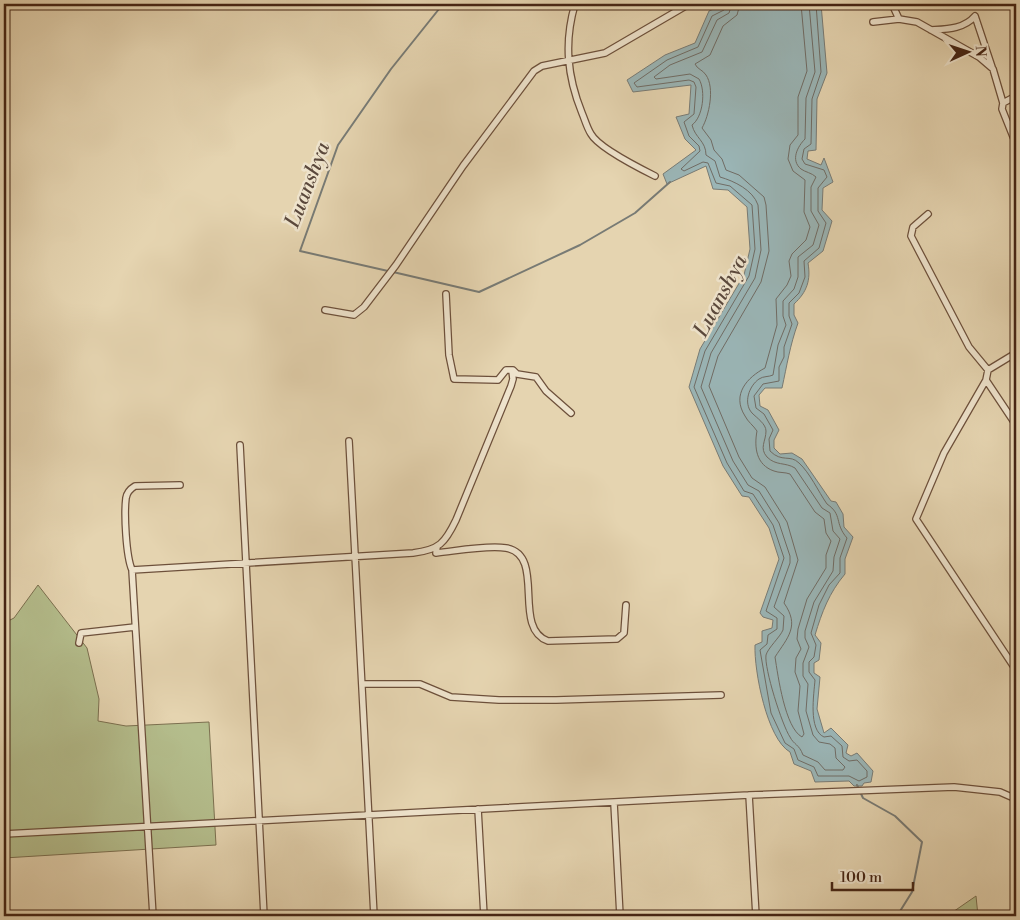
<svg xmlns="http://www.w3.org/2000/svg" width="1020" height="920" viewBox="0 0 1020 920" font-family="'Libre Bodoni',serif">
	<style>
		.green { fill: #b4bd8c; stroke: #7c7050 }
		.water { fill: #9ab5b6; stroke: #787b75 }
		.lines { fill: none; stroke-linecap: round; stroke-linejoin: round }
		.shore { stroke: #706c65; stroke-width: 1 }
		.stream { stroke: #787b75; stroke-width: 2 }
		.minor-casing { stroke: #6d503b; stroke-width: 8 }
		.minor { stroke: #eee3cc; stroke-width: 5.5 }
		.labels { text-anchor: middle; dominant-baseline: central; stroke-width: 5; stroke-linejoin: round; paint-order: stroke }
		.water-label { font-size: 21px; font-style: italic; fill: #5a483c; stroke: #eee3cc }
	</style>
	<rect width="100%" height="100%" fill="#e5d4b0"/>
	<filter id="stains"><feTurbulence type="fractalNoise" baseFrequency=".004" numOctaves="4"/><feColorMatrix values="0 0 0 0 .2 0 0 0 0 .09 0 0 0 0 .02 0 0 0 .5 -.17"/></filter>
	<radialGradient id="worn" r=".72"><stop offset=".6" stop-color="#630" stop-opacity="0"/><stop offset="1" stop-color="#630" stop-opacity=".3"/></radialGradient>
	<!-- green -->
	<path class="green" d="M 38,585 L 87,648 L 99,699 L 98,721 L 126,726 L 209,722 L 216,845 L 4,858 L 4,623 L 14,618 Z
		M 976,896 L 978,916 L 947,916 Z"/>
	<!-- water -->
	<path class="water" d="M 726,4 L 821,4 L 827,73 L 817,99 L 816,150 L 808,151 L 807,159 L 821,165 L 824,158 L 833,182 L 823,188 L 822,210 L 832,221 L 823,251 L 808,263 C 811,280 807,292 794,304 L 794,315 L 798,323 C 790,345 787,365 782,388 L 765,388 L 759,395 L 760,406 L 768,410 L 779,430 L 774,440 L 774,448 L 780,454 L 792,453 L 802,459 L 831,501 L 836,502 L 843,514 L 844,527 L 853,537 L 845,559 L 845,574 C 829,593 822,612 815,635 L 821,643 L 819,660 L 814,663 L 814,673 L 820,677 L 817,709 L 824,733 L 831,728 L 848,745 L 846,753 L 851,756 L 857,753 L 873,771 L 871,782 L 864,783 L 862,786 L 854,786 L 849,781 L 815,782 L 811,771 L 794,764 L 790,752 C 767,739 754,671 755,645 L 762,642 L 762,631 L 772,628 L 773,620 L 763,617 L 760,613 L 779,559 L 769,528 L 749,497 L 742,496 L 723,466 L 689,387 L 700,349 L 744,275 L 750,249 L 747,207 L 728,190 L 713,189 L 706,166 L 667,184 L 663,174 L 696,150 L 685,139 L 676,117 L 689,114 L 691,85 L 633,92 L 627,80 L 665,55 L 695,43 L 709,11 Z"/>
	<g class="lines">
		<!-- shore -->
		<path class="shore" d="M 726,4 L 724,10 L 712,16 L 698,47 L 667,60 L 634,83 L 637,87 L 689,80 L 694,82 L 696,87 L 694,114 L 684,122 L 689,136 L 699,146 L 700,151 L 681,169 L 684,171 L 703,162 L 708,163 L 716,183 L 730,186 L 752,205 L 755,249 L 749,276 L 705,351 L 694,387 L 727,463 L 744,491 L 753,494 L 773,525 L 784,558 L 766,611 L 777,618 L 777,629 L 768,635 L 767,644 L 760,650 L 771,713 L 785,743 L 794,749 L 798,760 L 814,767 L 818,776 L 849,776 L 859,781 L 867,777 L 867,771 L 857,760 L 849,761 L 843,757 L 842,746 L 831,736 L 824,737 C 808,730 814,694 815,680 L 809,672 L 809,662 L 814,657 L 816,645 L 811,633 L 819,605 L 829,585 L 840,573 L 840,558 L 847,538 C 834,523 843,515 827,504 C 818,491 810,473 799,463 C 790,454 782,463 770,451 L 769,439 L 773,430 L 764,414 L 756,408 L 754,396 L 763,384 L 779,381 L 779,367 L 784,357 L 784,347 L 792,324 L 789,316 L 789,303 L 799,293 L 805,277 L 804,261 L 819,248 L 826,223 L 818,211 L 818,188 L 827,177 L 824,170 L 805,164 L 802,159 L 804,149 L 811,144 L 812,99 L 821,72 L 816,4
			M 732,4 L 729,13 L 717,20 L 702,52 L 670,65 L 654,77 L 656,79 L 690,74 L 699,79 C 706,91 703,117 692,125 C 695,138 706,141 706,155 L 715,161 L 720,177 C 734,181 753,190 758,205 L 761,250 L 755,278 L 711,353 L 701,387 L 733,461 L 748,485 L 759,491 L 779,523 L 790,556 L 790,563 L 774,607 L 784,616 L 783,630 C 780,637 768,648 766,655 C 764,668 782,725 790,737 C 794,745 799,744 803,755 L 818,762 L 825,770 L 843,770 L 845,767 L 836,758 L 835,748 L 830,744 L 819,742 L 813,735 L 806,711 L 808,684 L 803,676 L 803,663 L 809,647 L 805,638 L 805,631 L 814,602 L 833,571 L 834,557 L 840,539 L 833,531 L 830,513 L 822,508 L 795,468 C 785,462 776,466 767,457 C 759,448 766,441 766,431 C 766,424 757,418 752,413 C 743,403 749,386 759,379 C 763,376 769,377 773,375 L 778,345 L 786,325 L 783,316 L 783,301 L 794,289 L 798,277 L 798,257 L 813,245 L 819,225 L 811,211 L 811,187 L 816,177 C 812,173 805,172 801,169 C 790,160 798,146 805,139 L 806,98 L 815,72 L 809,4
			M 740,4 L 737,15 L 723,26 L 710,55 L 695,64 C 697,69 703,70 706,75 C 715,88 709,116 702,128 L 711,140 L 714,150 L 722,159 L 726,170 L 739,175 L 764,197 L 766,205 L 769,251 L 761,282 L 718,356 L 709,386 L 739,457 L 752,478 L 765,487 L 787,522 L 798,560 L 784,603 C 800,626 788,637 775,657 C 778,676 785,728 802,737 L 804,734 L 798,711 L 800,686 L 795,672 L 796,658 L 801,649 L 797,639 L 798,629 L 807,599 L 826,568 L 826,555 L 831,541 L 826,533 L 824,519 L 815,512 L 790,474 C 785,472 779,473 774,471 C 756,465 754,447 757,431 C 753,425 748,422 745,416 C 731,394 748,377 765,368 L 777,325 L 776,299 L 787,285 L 791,276 L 789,261 L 792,254 L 806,240 L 810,227 L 804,212 L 805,180 L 793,171 L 788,159 L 790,145 L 798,135 L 798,97 L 807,71 L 801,4"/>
		<!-- stream -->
		<path class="stream" d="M 388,271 L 300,251 L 338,145 L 391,69 L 443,4
			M 393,272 L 479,292 L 580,245 L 635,213 L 670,182
			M 857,785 L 863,798 L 895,816 L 922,842 L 912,892 L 897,916"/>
		<!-- minor casing -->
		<g class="minor-casing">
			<path id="minor" d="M 575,4 C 564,42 567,76 582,113 C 585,120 587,128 591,134 C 598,147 641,169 655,176
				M 892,4 L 899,19
				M 873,22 L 899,19 L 917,22 L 979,57 L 993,69 L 1003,103
				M 931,30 C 947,29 964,29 975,16 L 992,67
				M 1016,96 L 1003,103 L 1002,109 L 1016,144
				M 928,214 L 913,227 L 911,236 L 969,347 L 988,370 L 986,380 L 1016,425
				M 446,294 L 449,355 L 454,379 L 498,380 L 506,370 L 513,370 L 517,374 L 536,377 L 546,391 L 571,413
				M 325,310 L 354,315 L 364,307 L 396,265 L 463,166 L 534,71 L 542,66 L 605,53 L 689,4
				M 988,370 L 1016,353
				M 986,380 L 944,453 L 916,519 L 1016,670
				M 349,441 L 374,916
				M 240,445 L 264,916
				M 437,547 L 436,553 C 456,551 486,545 506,548 C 547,555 511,628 548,641 L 617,639 L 624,633 L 626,605
				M 132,570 C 126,556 124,514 126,498 C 127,492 130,489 135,486 L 180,485
				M 79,643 L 81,633 L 135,627
				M 362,684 L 420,684 L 451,697 L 499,700 L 556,700 L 721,695
				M 749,795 L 756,916
				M 614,803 L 620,916
				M 478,809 L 484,916
				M 4,834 L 749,795 L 954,787 L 1000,792 L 1016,799
				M 153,916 L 132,570 L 413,553 C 439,550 445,543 456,520 L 511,386 L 513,379 L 512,371"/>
		</g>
		<!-- minor -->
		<use href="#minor" class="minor"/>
	</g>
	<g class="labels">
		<!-- water labels -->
		<g class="water-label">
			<text transform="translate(308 185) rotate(-69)">Luanshya</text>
			<text transform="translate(721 296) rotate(-62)">Luanshya</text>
		</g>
	</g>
	<!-- margin -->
	<rect width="1020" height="920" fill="none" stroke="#e5d4b0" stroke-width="20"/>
	<rect x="5" y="5" width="1010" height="910" fill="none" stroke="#452414" stroke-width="2.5"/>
	<rect x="10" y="10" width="1000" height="900" fill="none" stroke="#452414"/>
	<!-- north arrow -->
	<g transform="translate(968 52) rotate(87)" stroke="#eee3cc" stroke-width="4" paint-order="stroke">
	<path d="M0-4L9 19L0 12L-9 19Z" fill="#452414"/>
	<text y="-8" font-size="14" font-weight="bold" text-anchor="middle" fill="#452414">N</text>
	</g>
	<!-- scale -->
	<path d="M832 882v8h81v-8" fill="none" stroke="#452414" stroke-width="2.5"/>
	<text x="840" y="882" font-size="15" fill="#452414" stroke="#eee3cc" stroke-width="4" paint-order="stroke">100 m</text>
	<rect width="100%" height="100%" filter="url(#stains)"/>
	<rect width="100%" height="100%" fill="url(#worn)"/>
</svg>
